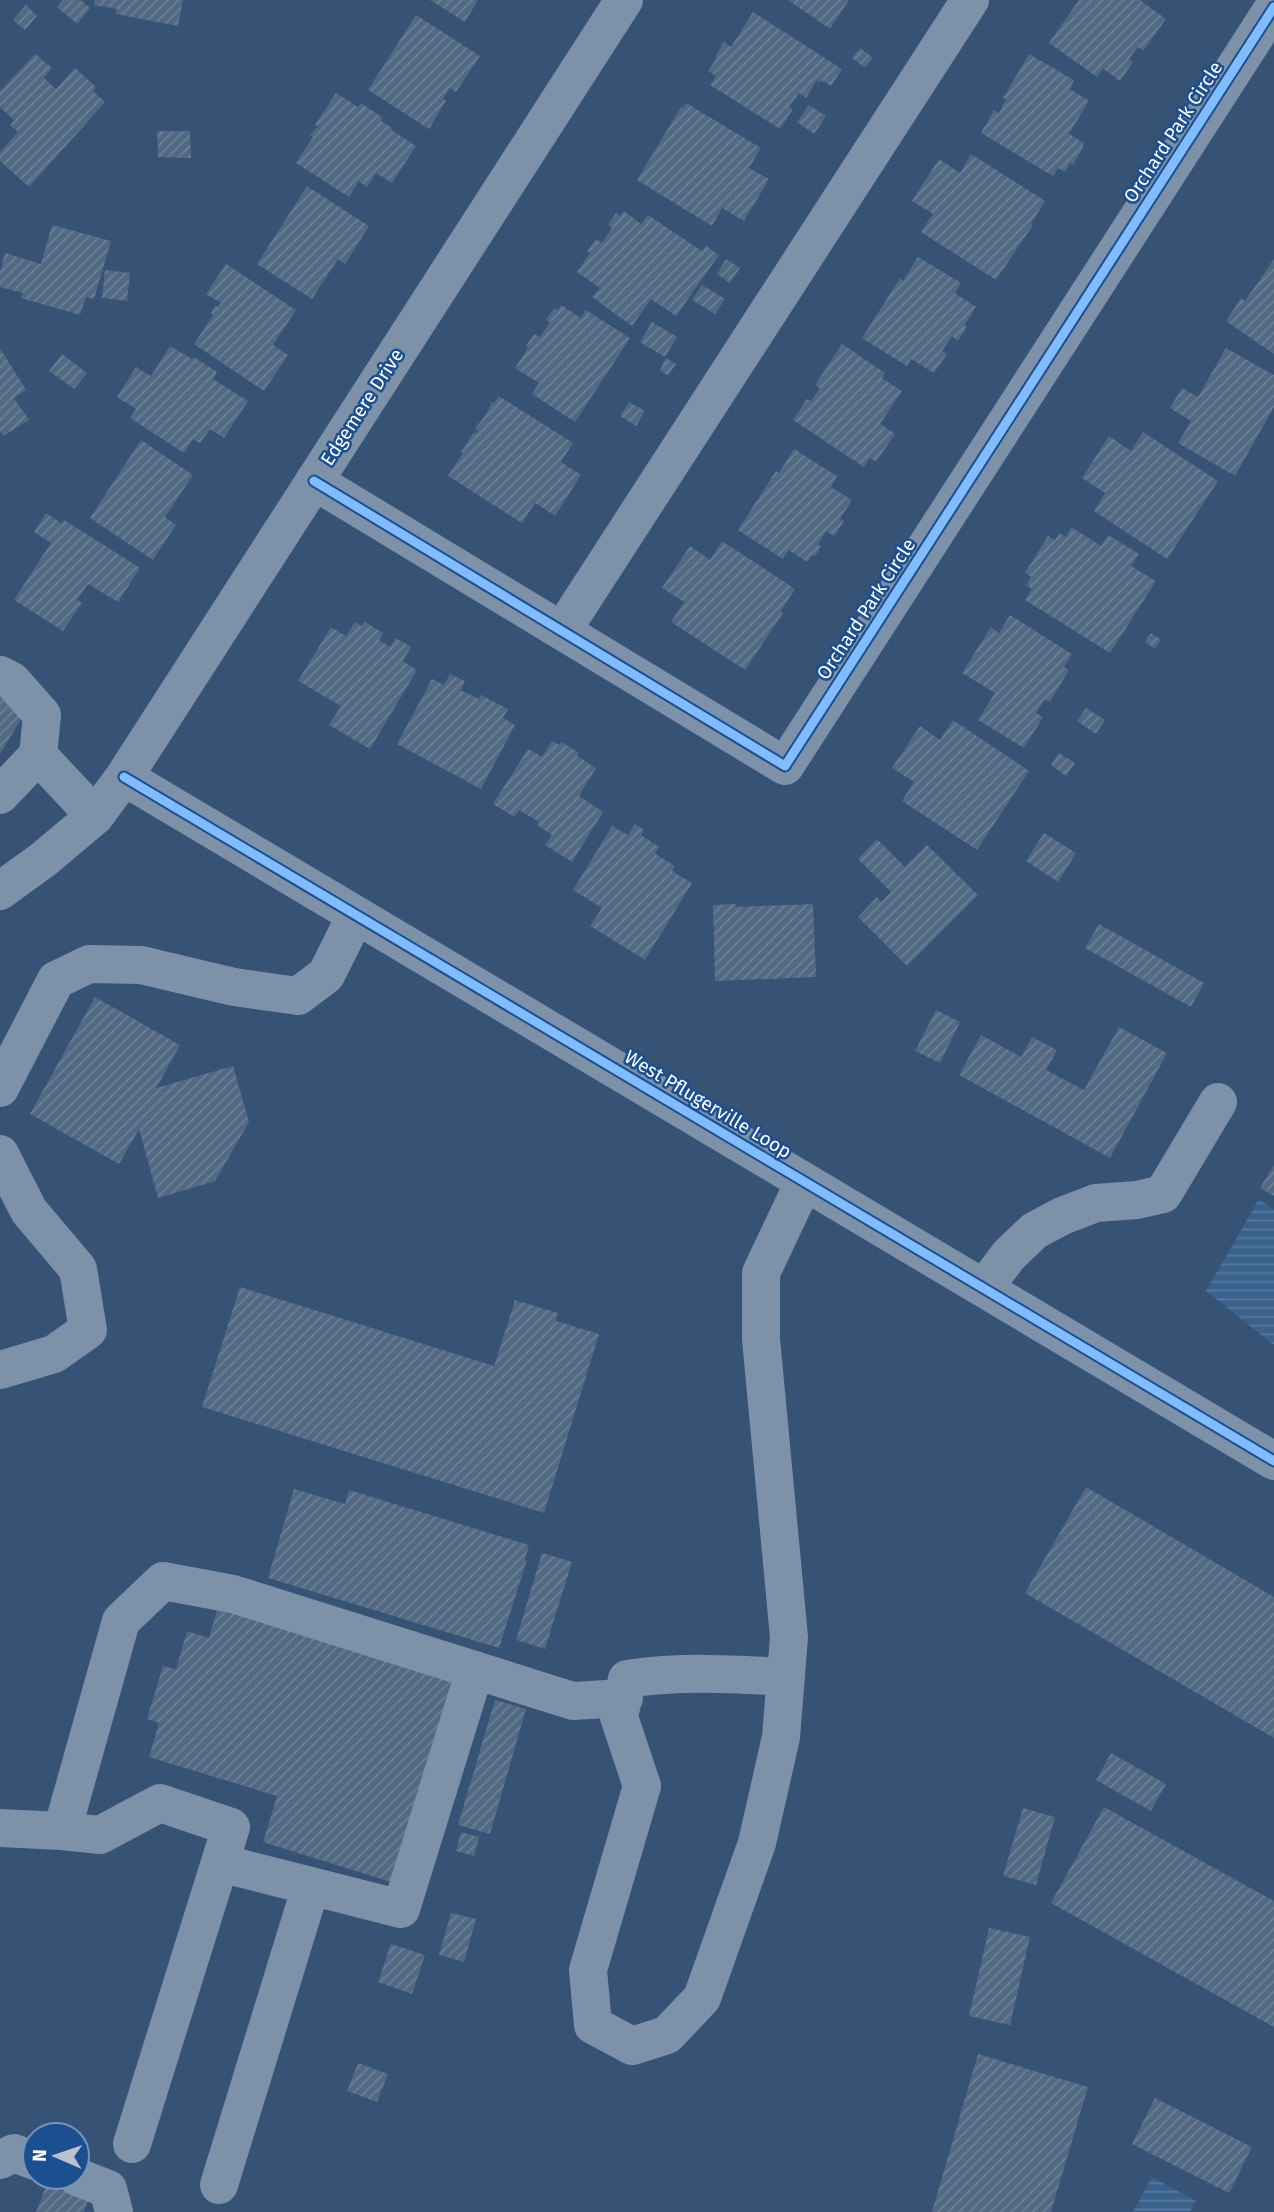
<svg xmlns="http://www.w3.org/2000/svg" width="1274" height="2212" viewBox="0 0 1274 2212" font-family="'Fira Sans',sans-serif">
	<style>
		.water { fill: url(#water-rules) }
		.building { fill: url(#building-hatch) }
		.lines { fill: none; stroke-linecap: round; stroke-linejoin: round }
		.minor { stroke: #7d92a8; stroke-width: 38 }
		.cycleway-casing { stroke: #1b4f8f; stroke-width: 13 }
		.cycleway { stroke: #80bcff; stroke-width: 9 }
		.labels { text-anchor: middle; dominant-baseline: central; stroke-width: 5; stroke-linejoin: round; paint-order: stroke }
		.street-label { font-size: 19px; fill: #fff; stroke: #1b4f8f }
	</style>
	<defs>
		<pattern id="water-rules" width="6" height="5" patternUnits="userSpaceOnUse" patternTransform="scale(1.75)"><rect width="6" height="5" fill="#3b618d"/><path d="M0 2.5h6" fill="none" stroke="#58799e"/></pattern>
		<pattern id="building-hatch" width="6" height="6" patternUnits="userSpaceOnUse" patternTransform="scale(1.75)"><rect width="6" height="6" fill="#526984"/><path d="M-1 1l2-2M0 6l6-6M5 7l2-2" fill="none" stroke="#6c8096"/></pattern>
	</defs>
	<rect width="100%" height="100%" fill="#365274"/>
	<!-- water -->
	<path class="water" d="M 1259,1199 L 1274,1210 L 1274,1345 L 1206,1291 Z
		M 1152,2177 L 1196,2201 L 1190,2212 L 1133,2212 Z"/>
	<!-- building -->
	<path class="building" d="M 63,0 L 81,0 L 90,8 L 77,24 L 57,7 Z
		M 95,0 L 183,0 L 178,26 L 116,14 L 117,9 L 94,5 Z
		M 430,0 L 478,0 L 465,22 Z
		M 788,0 L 849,0 L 830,29 Z
		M 1079,0 L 1142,0 L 1141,1 L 1166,19 L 1143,51 L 1138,47 L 1129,59 L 1133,62 L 1120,81 L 1103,69 L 1097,77 L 1049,43 Z
		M 26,5 L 37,16 L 25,30 L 13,20 Z
		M 753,12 L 842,69 L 831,86 L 821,80 L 820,83 L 817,80 L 806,98 L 799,93 L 789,107 L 793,109 L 780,129 L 710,85 L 716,76 L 708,71 L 717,58 L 715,57 L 724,42 L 731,47 Z
		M 416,15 L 480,56 L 456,92 L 450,88 L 443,99 L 446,101 L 429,129 L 368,90 Z
		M 860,48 L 873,58 L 865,68 L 852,58 Z
		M 35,54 L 52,68 L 44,78 L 56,89 L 75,68 L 96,87 L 93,91 L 105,102 L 29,187 L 0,161 L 0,152 L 18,132 L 10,125 L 14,120 L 0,107 L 0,91 Z
		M 1029,54 L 1074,80 L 1070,89 L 1089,101 L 1069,134 L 1084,143 L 1082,149 L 1073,165 L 1070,163 L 1065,172 L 1058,168 L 1053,176 L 981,133 L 994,110 L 999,113 L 1006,99 L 1003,98 Z
		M 336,93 L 358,107 L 361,103 L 383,118 L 381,121 L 392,128 L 391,130 L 416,146 L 392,183 L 376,173 L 367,187 L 359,181 L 349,197 L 296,163 L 313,137 L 310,135 L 316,128 L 320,127 L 315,125 Z
		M 686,103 L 761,148 L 749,168 L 769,179 L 744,221 L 722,208 L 712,226 L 637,180 L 681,107 L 683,108 Z
		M 809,105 L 826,116 L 814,134 L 797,122 Z
		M 157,131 L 190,131 L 191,158 L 158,157 Z
		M 971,154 L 1045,201 L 1031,224 L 1033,225 L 996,280 L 921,232 L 933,214 L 912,201 L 939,159 L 960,173 Z
		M 307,186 L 369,226 L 345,264 L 338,259 L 312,299 L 257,264 Z
		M 624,211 L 641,224 L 648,215 L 702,251 L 706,246 L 719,255 L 676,316 L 651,299 L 632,326 L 592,297 L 600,288 L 577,272 L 590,253 L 587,251 L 596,239 L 602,243 L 612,228 L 608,225 L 616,213 L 620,216 Z
		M 52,225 L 111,241 L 94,299 L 86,297 L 80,315 L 21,298 L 23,293 L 0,287 L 0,272 L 5,253 L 41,264 Z
		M 918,257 L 961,283 L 955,293 L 976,307 L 964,326 L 967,327 L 958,341 L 952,336 L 942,351 L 947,354 L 934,373 L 911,359 L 907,366 L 862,338 L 900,278 L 903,281 Z
		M 726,259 L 740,268 L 730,283 L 717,274 Z
		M 1274,259 L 1274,354 L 1226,321 L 1241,298 L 1245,301 Z
		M 226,264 L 296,310 L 273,345 L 288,355 L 264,391 L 194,344 L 213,315 L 211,313 L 215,306 L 218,307 L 221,303 L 206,294 Z
		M 105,270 L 130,273 L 127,301 L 102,298 Z
		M 702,285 L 725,299 L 715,314 L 692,300 Z
		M 561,305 L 581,318 L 586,310 L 630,338 L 575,422 L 532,394 L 539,383 L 515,368 L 528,348 L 526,346 L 534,334 L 540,337 L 550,322 L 546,320 L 554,308 L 558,310 Z
		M 652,322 L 677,337 L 665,357 L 640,342 Z
		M 842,344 L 885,373 L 882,378 L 902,391 L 880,424 L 895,434 L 876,462 L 870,458 L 864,467 L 793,420 L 807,399 L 811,401 L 820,388 L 815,385 Z
		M 170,346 L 192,359 L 194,357 L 217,372 L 213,379 L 248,401 L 224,438 L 210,429 L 200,443 L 193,439 L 184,453 L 130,418 L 136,409 L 117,397 L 136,367 L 151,376 Z
		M 0,348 L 26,390 L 14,398 L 29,420 L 3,436 L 0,431 Z
		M 1226,348 L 1274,375 L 1274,407 L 1235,476 L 1178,443 L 1191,421 L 1170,408 L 1182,388 L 1198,397 Z
		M 62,354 L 87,373 L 74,389 L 49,371 Z
		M 666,358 L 676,364 L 668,376 L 660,370 Z
		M 499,396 L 573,443 L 561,462 L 581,475 L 555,516 L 535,503 L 522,523 L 448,476 L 463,453 L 461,452 L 473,433 L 475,434 L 478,430 L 475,429 L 487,413 L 492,402 L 494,403 Z
		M 629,402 L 645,411 L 636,426 L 620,416 Z
		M 1143,432 L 1218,481 L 1167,559 L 1094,511 L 1105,493 L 1082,478 L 1109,436 L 1131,451 Z
		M 141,440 L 193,475 L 165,517 L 176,525 L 153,560 L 90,518 Z
		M 794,449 L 837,476 L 831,487 L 852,500 L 840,519 L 844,521 L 834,536 L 826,531 L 818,545 L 821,547 L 815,556 L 812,555 L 807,562 L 789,550 L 783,559 L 738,530 L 776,471 L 779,473 Z
		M 46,513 L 61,523 L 64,520 L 140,568 L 118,602 L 88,584 L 77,600 L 82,603 L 63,631 L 14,600 L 51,543 L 34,532 Z
		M 1071,527 L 1101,546 L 1108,535 L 1139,554 L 1131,566 L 1156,581 L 1110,653 L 1025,600 L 1032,589 L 1026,585 L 1031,577 L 1025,573 L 1048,536 L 1055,540 L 1059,533 L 1066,537 Z
		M 722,541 L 795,589 L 781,611 L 783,613 L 745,670 L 671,622 L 684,602 L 662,588 L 690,546 L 710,560 Z
		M 1010,615 L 1072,654 L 1064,667 L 1069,670 L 1050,702 L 1045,699 L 1036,713 L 1043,717 L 1024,748 L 978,720 L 995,693 L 962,673 L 991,627 L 999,633 Z
		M 355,622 L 362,626 L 365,622 L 383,633 L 379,640 L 390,647 L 396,638 L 411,647 L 403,661 L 417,670 L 370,749 L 329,725 L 341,706 L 298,681 L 331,627 L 346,636 Z
		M 1151,633 L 1161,640 L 1155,649 L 1145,642 Z
		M 450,674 L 465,681 L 461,690 L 479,699 L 481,695 L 508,709 L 503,718 L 515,725 L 481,789 L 397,744 L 432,679 L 444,685 Z
		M 0,696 L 26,711 L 0,754 Z
		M 1086,708 L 1105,720 L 1096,734 L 1077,721 Z
		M 953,720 L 1029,771 L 977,850 L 902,801 L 914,782 L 892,768 L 920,726 L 940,740 Z
		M 552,741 L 560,745 L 562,742 L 579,753 L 577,756 L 596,768 L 579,796 L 603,812 L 572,862 L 545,845 L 552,835 L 537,825 L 539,822 L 519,810 L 514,817 L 493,804 L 528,749 L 542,757 Z
		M 1059,753 L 1075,763 L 1066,776 L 1051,765 Z
		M 635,824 L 644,830 L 641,835 L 659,847 L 655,854 L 675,866 L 672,871 L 692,883 L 645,960 L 590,926 L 602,908 L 573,890 L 612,826 L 628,835 Z
		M 1044,833 L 1076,853 L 1058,882 L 1026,861 Z
		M 877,839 L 905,867 L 927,845 L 978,895 L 907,966 L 858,917 L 877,897 L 881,902 L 891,892 L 858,859 Z
		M 736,904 L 736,907 L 813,904 L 816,977 L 715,981 L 713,905 Z
		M 1099,924 L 1204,983 L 1191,1007 L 1085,948 Z
		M 95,997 L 180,1045 L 156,1088 L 233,1066 L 249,1122 L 215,1181 L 158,1198 L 139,1129 L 119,1164 L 30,1114 Z
		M 936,1010 L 960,1022 L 940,1063 L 915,1051 Z
		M 1119,1027 L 1167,1053 L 1110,1158 L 959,1075 L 981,1035 L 1021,1057 L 1032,1037 L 1057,1050 L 1046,1070 L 1084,1090 Z
		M 1274,1165 L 1274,1196 L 1260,1188 Z
		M 240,1287 L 494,1366 L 515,1300 L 558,1313 L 556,1321 L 599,1334 L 544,1513 L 202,1407 Z
		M 1086,1487 L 1274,1597 L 1274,1738 L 1025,1593 Z
		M 294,1489 L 345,1504 L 349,1490 L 529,1545 L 525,1560 L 527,1560 L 499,1648 L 268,1578 Z
		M 542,1553 L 572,1562 L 545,1649 L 516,1640 Z
		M 219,1603 L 454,1675 L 391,1882 L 263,1842 L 277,1796 L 149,1757 L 159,1723 L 147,1719 L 163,1666 L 176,1669 L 187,1631 L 209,1638 Z
		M 495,1700 L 526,1709 L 490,1834 L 458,1825 Z
		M 1111,1753 L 1166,1784 L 1151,1811 L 1096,1780 Z
		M 1104,1807 L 1274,1901 L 1274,2027 L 1051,1903 Z
		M 1023,1808 L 1055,1817 L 1036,1885 L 1003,1876 Z
		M 461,1832 L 479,1837 L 474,1856 L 456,1851 Z
		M 451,1913 L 476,1919 L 464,1962 L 439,1955 Z
		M 989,1928 L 1030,1937 L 1010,2025 L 969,2016 Z
		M 391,1944 L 425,1955 L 412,1994 L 378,1982 Z
		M 978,2054 L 1088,2087 L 1051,2212 L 932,2212 Z
		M 358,2063 L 388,2074 L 377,2102 L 347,2091 Z
		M 1155,2098 L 1252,2147 L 1229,2193 L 1132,2144 Z
		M 49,2179 L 90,2195 L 84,2212 L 36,2212 Z"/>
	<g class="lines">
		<!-- minor -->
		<path class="minor" d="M 314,481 L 785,766 L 1274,7
			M 562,631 L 970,0
			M 0,675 L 12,681 L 42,715 L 38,755 L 0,795
			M 38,755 L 95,816
			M 124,777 L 1274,1461
			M 0,891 L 44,859 L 95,816 L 124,777 L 624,0
			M 0,1088 L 56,980 L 89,964 L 141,965 L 234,987 L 298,996 L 326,975 L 356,915
			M 0,1154 L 29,1211 L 78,1269 L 88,1330 L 54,1354 L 0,1370
			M 984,1288 L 1009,1255 L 1034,1231 L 1062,1216 L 1096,1203 L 1137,1200 L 1163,1194 L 1218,1102
			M 786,1677 C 733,1674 680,1671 627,1679 L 619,1717 L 642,1786 L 588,1970 L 593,2025 L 632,2046 L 667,2035 L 702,1998 L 757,1843 L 781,1737 L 789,1637 L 761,1339 L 761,1273 L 804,1182
			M 0,1828 L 62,1831 L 121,1621 L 163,1581 L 233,1594 L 573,1701 L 624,1698
			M 62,1831 L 100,1835 L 160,1803 L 231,1827 L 132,2144
			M 220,1863 L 401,1909 L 475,1670
			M 0,2160 L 14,2153 L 35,2161
			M 77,2177 L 108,2189 L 114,2212
			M 219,2185 L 311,1886"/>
		<!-- cycleway casing -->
		<g class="cycleway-casing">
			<path id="cycleway" d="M 314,481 L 785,766 L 1274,7
				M 124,777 L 1274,1461"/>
		</g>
		<!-- cycleway -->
		<use href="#cycleway" class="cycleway"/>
	</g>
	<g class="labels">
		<!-- street labels -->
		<g class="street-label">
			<text transform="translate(1173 132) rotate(-57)">Orchard Park Circle</text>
			<text transform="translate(362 407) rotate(-57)">Edgemere Drive</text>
			<text transform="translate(866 609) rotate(-57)">Orchard Park Circle</text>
			<text transform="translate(708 1104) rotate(31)">West Pflugerville Loop</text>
		</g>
	</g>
	<!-- north arrow -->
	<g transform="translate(56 2156) rotate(272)"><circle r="33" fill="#1b4f8f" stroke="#7695bc" stroke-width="2"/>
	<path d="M0-5L12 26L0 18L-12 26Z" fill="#b9c2ce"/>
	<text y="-10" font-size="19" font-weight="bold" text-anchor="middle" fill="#ffffff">N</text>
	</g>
</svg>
